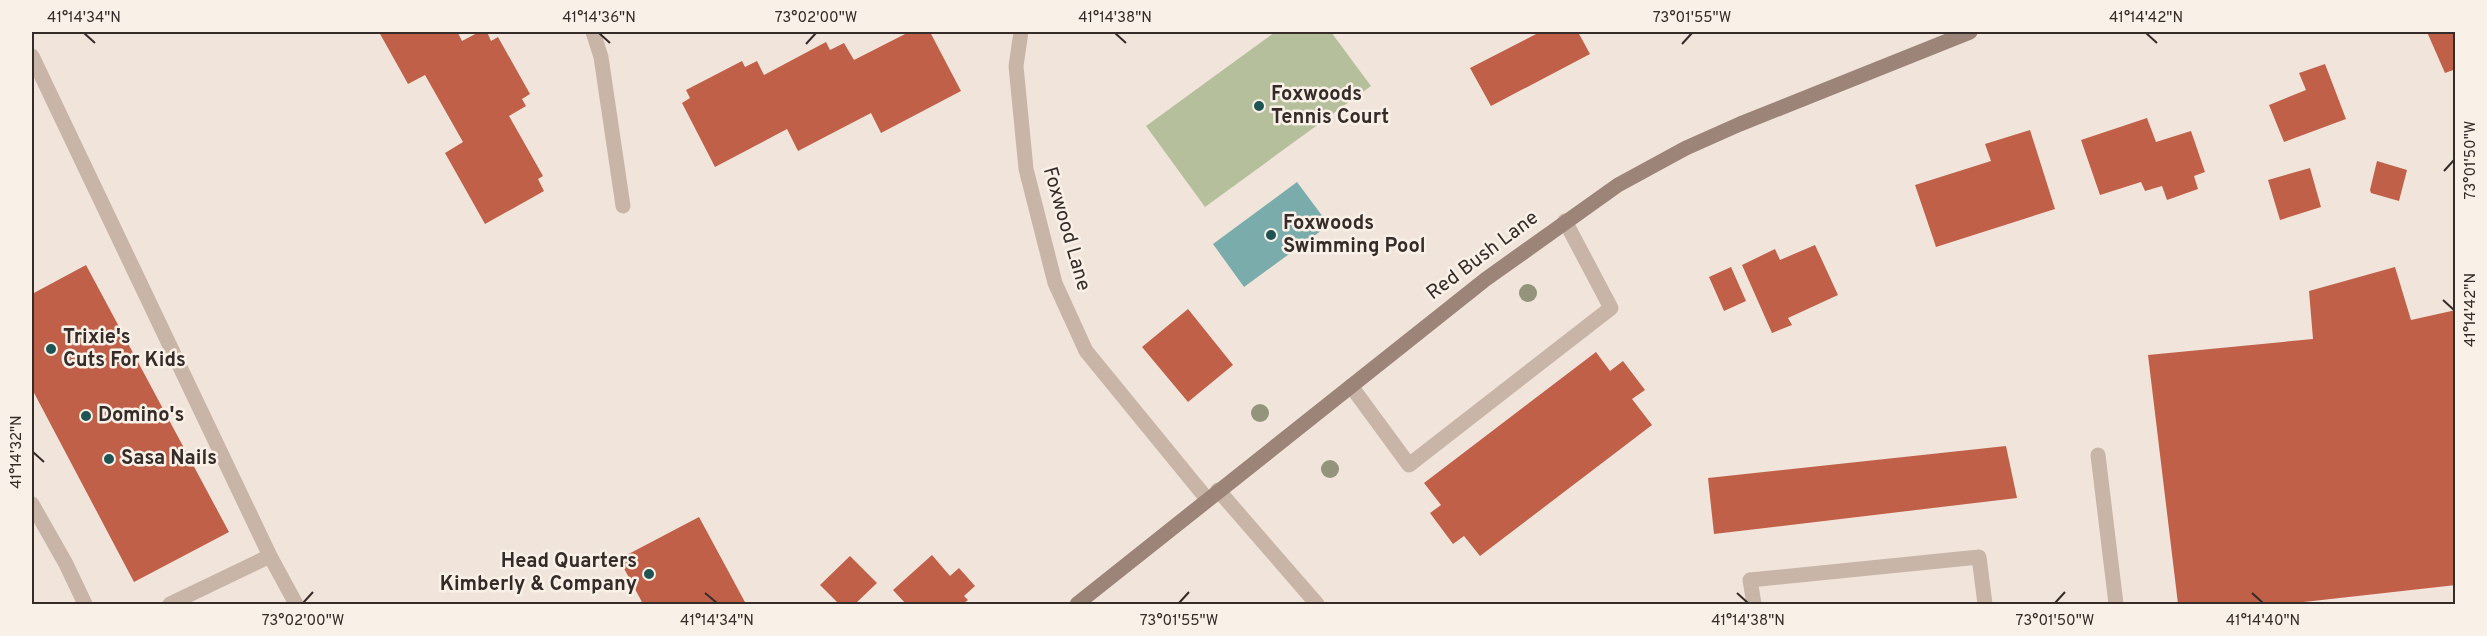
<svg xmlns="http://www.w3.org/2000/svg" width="2487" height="636" viewBox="0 0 2487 636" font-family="Overpass,sans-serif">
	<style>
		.green { fill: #b5bf9c }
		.water { fill: #7bacac }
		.building { fill: #c16049 }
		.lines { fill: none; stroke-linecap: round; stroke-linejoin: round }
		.lane { stroke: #c8b5a8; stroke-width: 15 }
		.street { stroke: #c8b5a8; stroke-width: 15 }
		.secondary { stroke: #9c8479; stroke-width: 15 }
		.tree { fill: #93947b }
		.ticks { fill: none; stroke: #352b28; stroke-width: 2 }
		.poi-dot { fill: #1f5455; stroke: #f9f0e7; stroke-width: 2 }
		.labels { text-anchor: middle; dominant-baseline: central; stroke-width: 5; stroke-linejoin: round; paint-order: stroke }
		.poi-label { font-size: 20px; font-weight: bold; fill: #352b28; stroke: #f9f0e7; text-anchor: start }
		.street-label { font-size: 20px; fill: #352b28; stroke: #f9f0e7 }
		.neatline { fill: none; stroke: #352b28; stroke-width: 2 }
		.ticks-label { font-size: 15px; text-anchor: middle; fill: #352b28 }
	</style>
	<rect width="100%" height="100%" fill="#f1e5db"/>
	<!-- green -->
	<path class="green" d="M 1275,32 L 1331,32 L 1371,86 L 1205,207 L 1146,126 Z"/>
	<!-- water -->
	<path class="water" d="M 1297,182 L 1329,225 L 1244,287 L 1213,244 Z"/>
	<!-- building -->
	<path class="building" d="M 379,32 L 462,32 L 458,33 L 462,41 L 479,32 L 487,32 L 491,41 L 498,37 L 530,94 L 522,99 L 526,106 L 509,116 L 543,176 L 538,179 L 544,191 L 485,224 L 445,153 L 463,142 L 425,75 L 408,84 Z
		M 909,32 L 930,32 L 961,91 L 881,133 L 871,113 L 798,151 L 787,129 L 715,167 L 682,103 L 690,98 L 686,90 L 742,61 L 745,67 L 757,61 L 764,75 L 826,42 L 830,50 L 844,43 L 854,60 Z
		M 1540,32 L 1578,32 L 1590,54 L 1491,106 L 1470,68 Z
		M 2427,32 L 2456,32 L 2456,69 L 2445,73 Z
		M 2325,64 L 2346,119 L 2284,142 L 2269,105 L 2306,90 L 2299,73 Z
		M 2147,118 L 2156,142 L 2191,131 L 2205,172 L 2194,176 L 2198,189 L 2167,200 L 2162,186 L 2145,191 L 2141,182 L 2100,195 L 2081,140 Z
		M 2030,130 L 2055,209 L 1936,247 L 1915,185 L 1991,161 L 1985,144 Z
		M 2377,161 L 2407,170 L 2399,201 L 2371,193 L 2370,190 Z
		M 2310,168 L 2321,207 L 2280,220 L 2268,180 Z
		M 1815,245 L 1838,295 L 1788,318 L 1792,325 L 1772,333 L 1742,265 L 1775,249 L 1780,260 Z
		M 86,265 L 229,532 L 134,582 L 32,389 L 32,294 Z
		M 1731,267 L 1746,301 L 1724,311 L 1709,277 Z
		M 2395,267 L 2411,320 L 2456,310 L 2456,585 L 2285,604 L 2178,604 L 2148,355 L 2313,339 L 2309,291 Z
		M 1188,309 L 1233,365 L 1188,402 L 1142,347 Z
		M 1596,352 L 1610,371 L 1623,361 L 1645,390 L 1632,399 L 1652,425 L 1480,556 L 1464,536 L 1453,544 L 1430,513 L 1441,505 L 1424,483 Z
		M 2006,446 L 2017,498 L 1714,534 L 1708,478 Z
		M 699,517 L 746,604 L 643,604 L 619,559 Z
		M 932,555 L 950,576 L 959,568 L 975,586 L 964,596 L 968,600 L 963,604 L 906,604 L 893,590 Z
		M 850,556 L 877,583 L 855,604 L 839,604 L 820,585 Z"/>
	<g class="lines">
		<!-- lane -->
		<path class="lane" d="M 32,56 L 270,556 L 170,604
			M 1351,386 L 1409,465 L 1611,308 L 1565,221
			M 2098,455 L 2116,604
			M 1218,490 L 1317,604
			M 32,504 L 66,564 L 85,604
			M 270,556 L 296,604
			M 1754,604 L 1750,580 L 1979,557 L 1985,604"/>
		<!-- street -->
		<path class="street" d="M 593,32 L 601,57 L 623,206
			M 1021,32 L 1016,66 L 1026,169 L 1055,283 L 1086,351 L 1207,499"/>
		<!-- secondary -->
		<path class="secondary" d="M 1077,604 L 1486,279 L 1618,185 L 1686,148 L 1740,124 L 1970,32"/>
	</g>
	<!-- trees -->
	<g class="tree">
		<circle cx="1528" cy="293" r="9"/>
		<circle cx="1260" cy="413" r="9"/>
		<circle cx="1330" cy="469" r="9"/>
	</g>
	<!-- ticks -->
	<path class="ticks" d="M 84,33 L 95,43M 599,33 L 610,43M 1115,33 L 1126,43M 2146,33 L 2157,43M 806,44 L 816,33M 1682,44 L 1692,33M 2444,171 L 2454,160M 2443,300 L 2454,310M 33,452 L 44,462M 705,593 L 717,603M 1737,593 L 1748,603M 2252,593 L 2263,603M 303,603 L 313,592M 1179,603 L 1189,592M 2055,603 L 2065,592"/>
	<!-- markers -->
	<g class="poi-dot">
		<circle cx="1259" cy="106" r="6"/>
		<circle cx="1271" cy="235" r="6"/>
		<circle cx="51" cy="349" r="6"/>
		<circle cx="86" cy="416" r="6"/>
		<circle cx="109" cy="459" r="6"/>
		<circle cx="649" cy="574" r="6"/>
	</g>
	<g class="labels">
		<!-- poi labels -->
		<g class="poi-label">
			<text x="1271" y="95">Foxwoods<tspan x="1271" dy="23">Tennis Court</tspan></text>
			<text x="1283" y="224">Foxwoods<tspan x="1283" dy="23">Swimming Pool</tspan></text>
			<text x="63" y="338">Trixie's<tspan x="63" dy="23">Cuts For Kids</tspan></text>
			<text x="98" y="416">Domino's</text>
			<text x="121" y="459">Sasa Nails</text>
			<text x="637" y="562" text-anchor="end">Head Quarters<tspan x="637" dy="23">Kimberly &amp; Company</tspan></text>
		</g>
		<!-- street labels -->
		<g class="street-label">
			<text transform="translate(1066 229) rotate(74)">Foxwood Lane</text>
			<text transform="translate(1483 256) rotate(-37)">Red Bush Lane</text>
		</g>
	</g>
	<!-- border -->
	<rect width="2487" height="636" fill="none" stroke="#f9f0e7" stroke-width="66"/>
	<rect x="33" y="33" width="2421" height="570" class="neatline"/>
	<g class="ticks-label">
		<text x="84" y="22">41°14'34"N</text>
		<text x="599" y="22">41°14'36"N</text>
		<text x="816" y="22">73°02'00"W</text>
		<text x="1115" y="22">41°14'38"N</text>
		<text x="1692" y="22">73°01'55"W</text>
		<text x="2146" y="22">41°14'42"N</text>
		<text transform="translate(2470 160) rotate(-90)" y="5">73°01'50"W</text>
		<text transform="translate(2470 310) rotate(-90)" y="5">41°14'42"N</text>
		<text transform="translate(16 452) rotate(-90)" y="5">41°14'32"N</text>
		<text x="303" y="625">73°02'00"W</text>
		<text x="717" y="625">41°14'34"N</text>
		<text x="1179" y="625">73°01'55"W</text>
		<text x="1748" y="625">41°14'38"N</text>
		<text x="2055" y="625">73°01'50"W</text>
		<text x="2263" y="625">41°14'40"N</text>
	</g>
</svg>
